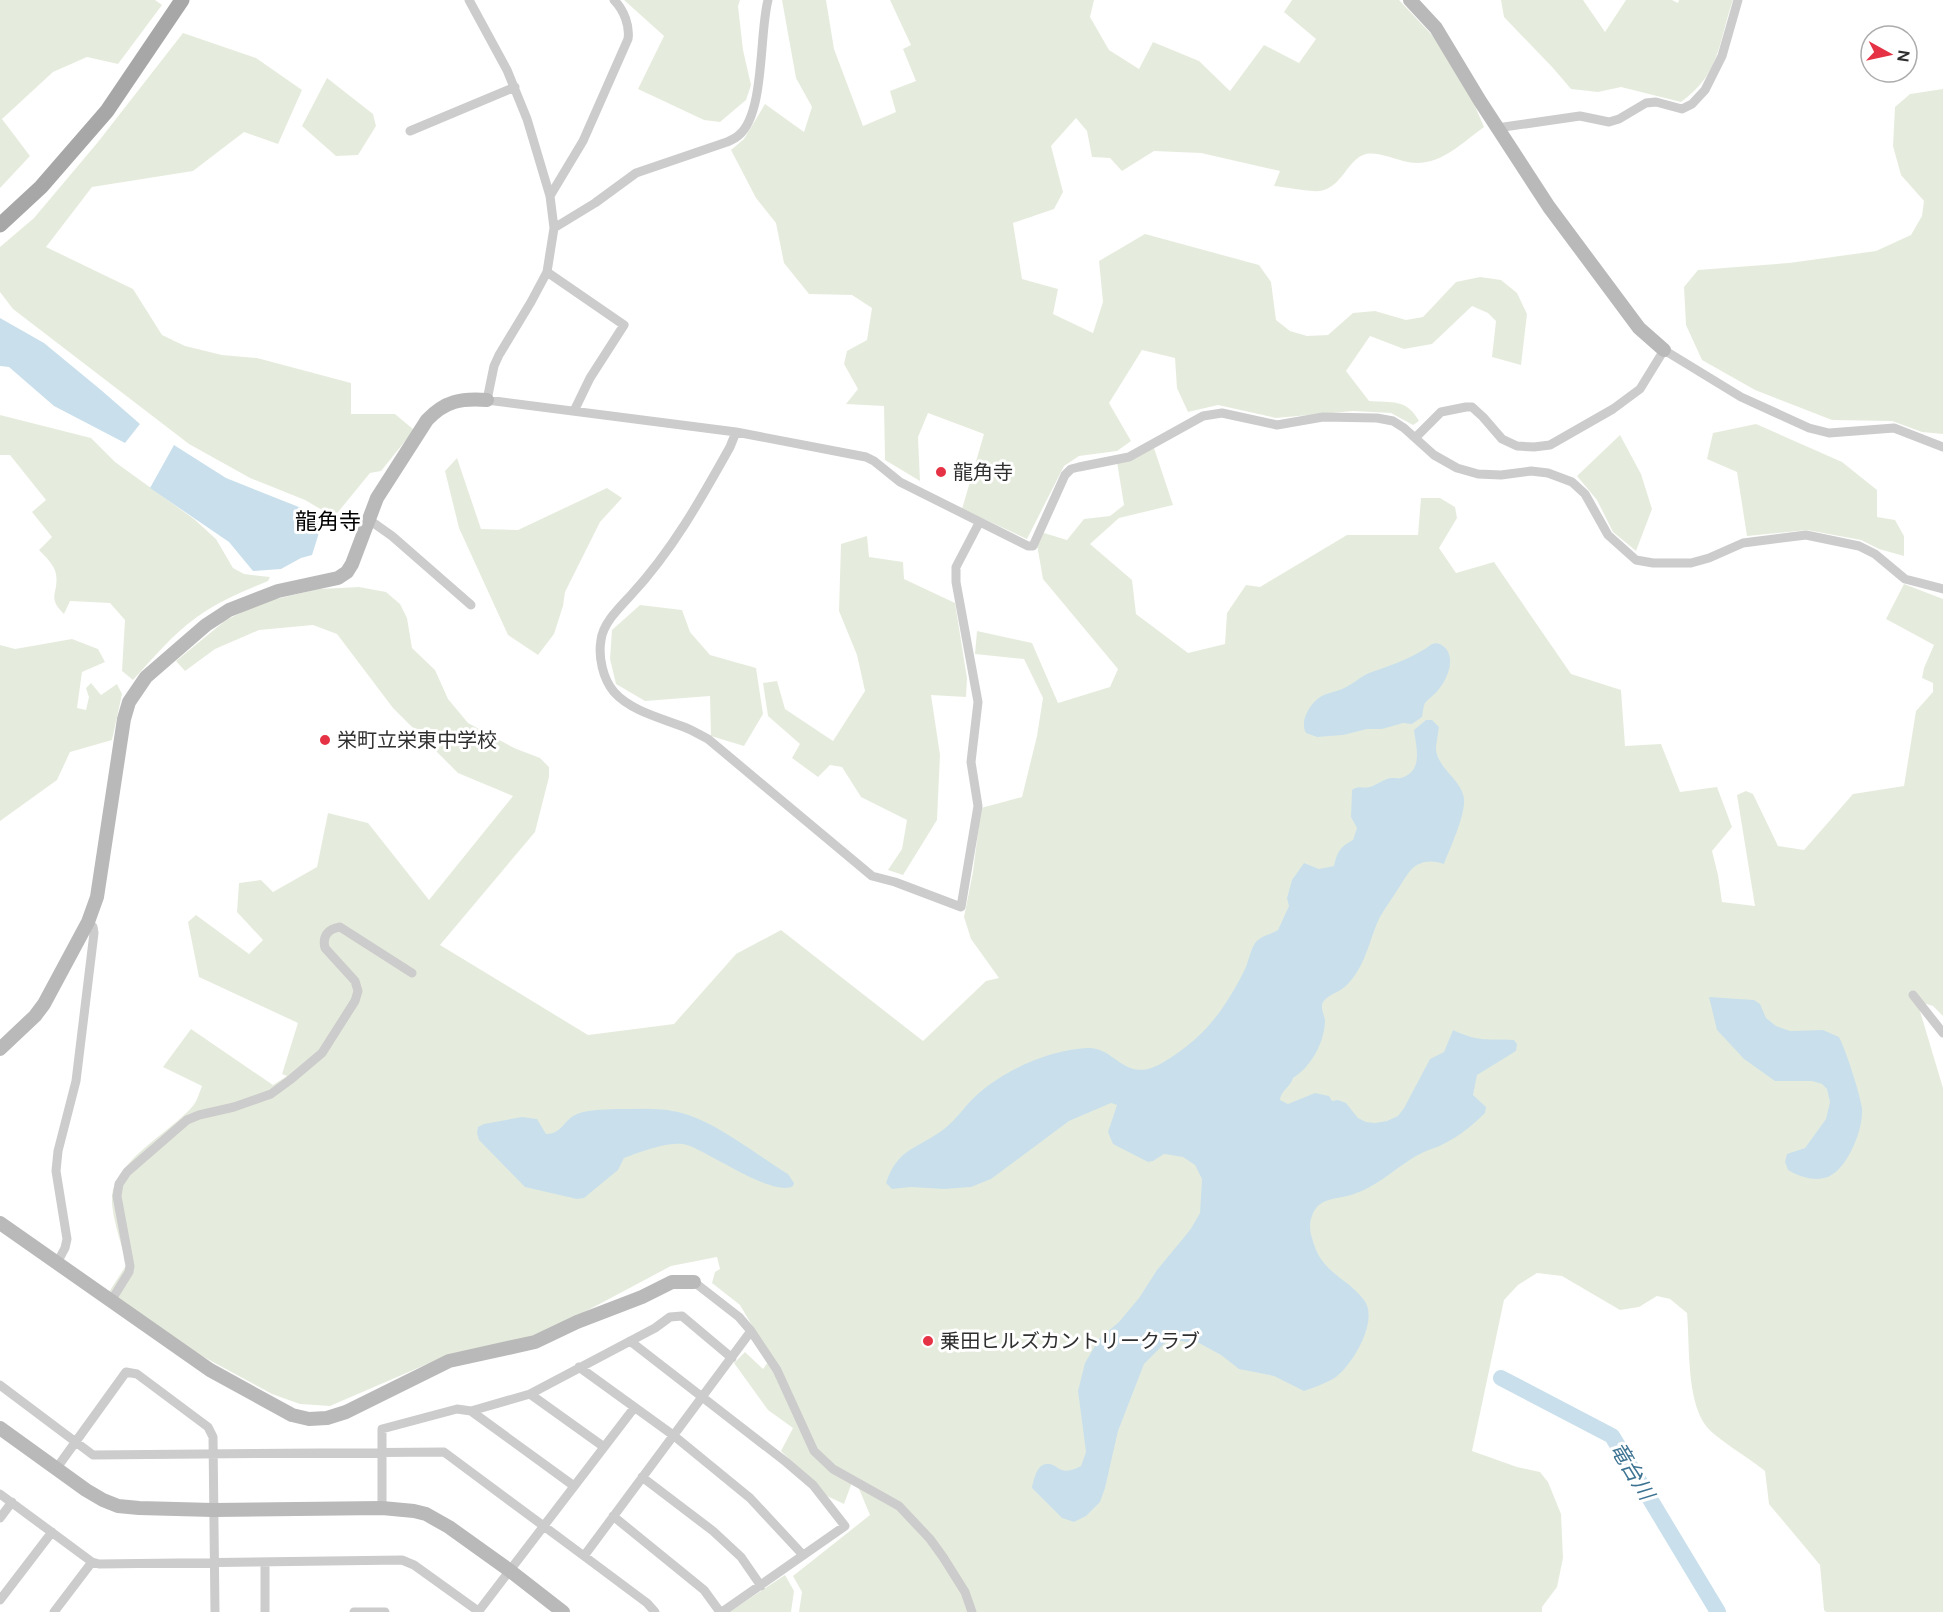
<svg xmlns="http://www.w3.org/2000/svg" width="1943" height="1612" viewBox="0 0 1943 1612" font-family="'DM Sans','Noto Sans JP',sans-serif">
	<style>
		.green { fill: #e6ecdd }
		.water { fill: #c9e0ec }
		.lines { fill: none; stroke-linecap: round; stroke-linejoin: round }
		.river { stroke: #c9e0ec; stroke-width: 16 }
		.street { stroke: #ccc; stroke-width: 9 }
		.secondary { stroke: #b9b9b9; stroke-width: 14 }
		.primary { stroke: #a7a7a7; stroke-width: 15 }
		.poi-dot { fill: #e53245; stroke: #fff; stroke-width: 2 }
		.labels { text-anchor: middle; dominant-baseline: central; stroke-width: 6; stroke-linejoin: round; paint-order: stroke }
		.poi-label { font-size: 20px; fill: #2f2f2f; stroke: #fff; text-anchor: start }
		.water-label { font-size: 21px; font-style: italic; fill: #3d7392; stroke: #fff }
		.quarter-label { font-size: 22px; fill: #000; stroke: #fff }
	</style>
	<rect width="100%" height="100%" fill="#fff"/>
	<!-- green -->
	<path class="green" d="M 0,0 L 155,0 L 162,5 L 118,64 L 87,57 L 53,72 L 2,119 L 30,156 L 0,188 Z
		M 624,0 L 740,0 L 738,6 L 743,50 L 751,85 L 746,100 L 720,122 L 704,120 L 638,89 L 664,36 Z
		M 782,0 L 826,0 L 834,49 L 863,126 L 896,112 L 890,91 L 916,81 L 903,49 L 911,45 L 890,0 L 1094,0 L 1090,17 L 1109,50 L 1139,69 L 1153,42 L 1199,61 L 1230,91 L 1264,45 L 1299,63 L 1316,39 L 1284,12 L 1292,0 L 1399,0 L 1432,35 L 1466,85 L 1484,127 C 1459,145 1437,170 1403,161 C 1392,158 1377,152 1366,154 C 1347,159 1343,187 1320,191 C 1310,192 1285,187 1274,186 L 1280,171 L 1201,153 L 1154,151 L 1122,171 L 1110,158 L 1092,157 L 1087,131 L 1076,118 L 1051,146 L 1063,192 L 1054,209 L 1013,223 L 1022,279 L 1058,289 L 1053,314 L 1093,333 L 1103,302 L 1099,261 L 1145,234 L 1259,265 L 1271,282 L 1276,320 L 1290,331 L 1307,336 L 1328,335 L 1353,313 L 1375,311 L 1406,320 L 1423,317 L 1456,282 L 1480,277 L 1501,280 L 1517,293 L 1527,314 L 1521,365 L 1492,357 L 1496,321 L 1488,313 L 1472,306 L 1432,344 L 1404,349 L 1370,336 L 1346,371 L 1369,401 C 1392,403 1406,398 1419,421 L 1413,425 L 1391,413 L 1353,411 L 1276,418 L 1218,405 L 1188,412 L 1177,388 L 1175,358 L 1142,350 L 1109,403 L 1131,441 L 1117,451 L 1079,456 L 1064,466 L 1027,539 L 962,509 L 984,434 L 928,413 L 918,437 L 920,481 L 885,460 L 884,406 L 846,404 L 858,389 L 844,364 L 847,351 L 867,340 L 872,308 L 852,295 L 809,294 L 784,263 L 776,223 L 756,198 L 731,150 L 744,139 L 765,104 L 804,132 L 812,107 L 796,78 Z
		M 1501,0 L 1583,0 L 1605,32 L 1626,0 L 1672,0 L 1678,3 L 1679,0 L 1733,0 C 1718,43 1721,73 1681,102 L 1621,87 L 1598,92 L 1571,89 L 1553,68 L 1504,17 Z
		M 183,33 L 256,58 L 302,90 L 278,144 L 244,132 L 193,171 L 92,187 L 46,247 L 133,289 L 162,335 L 185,346 L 222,355 L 257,358 L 351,383 L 351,414 L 395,414 L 414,430 L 381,471 L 370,473 L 334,517 L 305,500 L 250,478 L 189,444 L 13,309 L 0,292 L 0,247 L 34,218 L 98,142 Z
		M 327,78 L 373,114 L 376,126 L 358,155 L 336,156 L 302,126 Z
		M 1943,89 L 1943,434 L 1922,432 L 1892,421 L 1832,420 L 1755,390 L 1702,360 L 1686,325 L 1684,287 L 1698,270 L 1789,263 L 1876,251 L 1911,235 L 1922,216 L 1924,201 L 1901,175 L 1893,146 L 1895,107 L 1910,94 Z
		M 0,415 L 91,438 L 115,462 L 194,519 L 216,539 L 233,568 L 244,574 L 270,577 L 268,581 C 244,591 219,601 197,617 C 173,634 153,658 133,680 L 122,671 L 125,620 L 110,603 L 70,601 L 64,614 C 46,597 59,594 56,574 C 55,566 45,556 39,550 L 52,537 L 32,512 L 46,500 L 10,455 L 0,455 Z
		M 1756,424 L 1842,462 L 1877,490 L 1877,517 L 1895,520 L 1904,536 L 1904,556 L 1879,549 L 1861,540 L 1807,530 L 1747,536 L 1737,472 L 1707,459 L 1713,433 Z
		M 1620,435 L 1641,474 L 1652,509 L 1636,551 L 1613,532 L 1597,500 L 1577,476 Z
		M 1154,448 L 1173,505 L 1119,518 L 1090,544 L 1132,580 L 1136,614 L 1188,653 L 1225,644 L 1227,613 L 1246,585 L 1260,587 L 1347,535 L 1418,535 L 1421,498 L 1440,498 L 1455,507 L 1457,518 L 1439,548 L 1456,573 L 1494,562 L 1571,674 L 1621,690 L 1625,746 L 1661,744 L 1680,792 L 1717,787 L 1732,827 L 1712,851 L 1718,875 L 1722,902 L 1755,906 L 1737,795 L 1746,791 L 1753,794 L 1778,846 L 1804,850 L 1853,794 L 1904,786 L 1916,711 L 1933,692 L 1933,683 L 1922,678 L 1924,668 L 1934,645 L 1886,619 L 1904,584 L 1943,599 L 1943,1016 L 1933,1006 L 1917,1001 L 1943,1088 L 1943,1612 L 1826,1612 L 1824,1610 L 1820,1565 L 1769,1504 L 1765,1471 C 1752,1460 1715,1438 1706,1426 C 1686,1399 1690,1345 1687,1313 L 1670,1299 L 1657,1296 L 1639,1307 L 1620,1310 L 1562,1276 L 1537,1273 L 1518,1285 L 1504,1300 L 1472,1451 L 1517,1467 L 1540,1472 L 1548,1482 L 1561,1514 L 1563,1558 L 1557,1587 L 1542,1607 L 1542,1612 L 799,1612 L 802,1592 L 793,1576 L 870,1515 L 854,1477 L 844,1504 L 825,1495 L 781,1451 L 793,1428 L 768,1410 L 734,1363 L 745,1352 L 763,1369 L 771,1358 L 740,1305 L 712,1283 L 715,1272 L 720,1269 L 717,1257 L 671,1266 L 575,1317 L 531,1337 L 448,1355 L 330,1406 L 300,1404 L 272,1394 L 200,1355 L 109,1292 L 127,1264 C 122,1245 111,1216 112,1196 C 115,1161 170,1132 192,1107 C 197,1102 199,1093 202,1086 L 163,1067 L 191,1029 L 273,1085 L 287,1076 L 282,1074 L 298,1023 L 199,977 L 188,922 L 196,915 L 249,954 L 263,940 L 237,912 L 239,883 L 261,880 L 273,892 L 317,867 L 328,813 L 368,823 L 429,900 L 513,796 L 458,773 L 393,708 L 337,634 L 313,625 L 259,630 L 215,649 L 185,671 L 176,661 L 226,620 L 263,602 L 319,589 L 359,587 L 386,592 L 400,604 L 407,618 L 412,648 L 435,670 L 448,699 L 468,723 L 514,748 L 540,758 L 549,767 L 549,777 L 535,832 L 440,945 L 588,1035 L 674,1024 L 736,954 L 781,930 L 923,1041 L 986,981 L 999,978 L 971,939 L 964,917 L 973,872 L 981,808 L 1022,797 L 1037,736 L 1043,698 L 1024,659 L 975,654 L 977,631 L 1032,643 L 1058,703 L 1110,687 L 1118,669 L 1043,579 L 1036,539 L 1044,533 L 1067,540 L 1084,519 L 1110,516 L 1124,505 L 1117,462 Z
		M 457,458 L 481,529 L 518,530 L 607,488 L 622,498 L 600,522 L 565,592 L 563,606 L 554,634 L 538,655 L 508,635 L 459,528 L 445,471 Z
		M 867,536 L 869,557 L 903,562 L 904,579 L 955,603 L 967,678 L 966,697 L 931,695 L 940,755 L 937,820 L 903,875 L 888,870 L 902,849 L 907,820 L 861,797 L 842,767 L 830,765 L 818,777 L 792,758 L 800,744 L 768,716 L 763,683 L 777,681 L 785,709 L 833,741 L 865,691 L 857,655 L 839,611 L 841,544 Z
		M 640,605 L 682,610 L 690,632 L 710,655 L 756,668 L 763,714 L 744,746 L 711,736 L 710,696 L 645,701 L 616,684 L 610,659 L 612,630 Z
		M 72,639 L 98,649 L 105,662 L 82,672 L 77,708 L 86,710 L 89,697 L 86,688 L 91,683 L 101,695 L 117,684 L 122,694 L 112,740 L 70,752 L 57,780 L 0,821 L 0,645 L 15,649 Z
		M 785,1575 L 794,1591 L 791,1612 L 729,1612 Z"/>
	<!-- water -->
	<path class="water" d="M 0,318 L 44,343 L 101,390 L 140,424 L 125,443 L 54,406 L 9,367 L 0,366 Z
		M 174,445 L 226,478 L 324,517 L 312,555 L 301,558 L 281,569 L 253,571 L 229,542 L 150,488 Z
		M 1437,643 C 1458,650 1450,676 1439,689 C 1436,694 1429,698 1425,703 C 1423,707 1423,713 1422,717 L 1412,724 L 1403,723 L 1382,729 L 1367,729 L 1343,735 L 1317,737 L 1306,733 C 1299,721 1310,704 1320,697 C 1326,693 1335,692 1342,689 C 1352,685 1361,676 1369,673 C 1392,665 1413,658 1432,644 Z
		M 1426,720 L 1432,720 L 1439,727 C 1438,735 1436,743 1436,750 C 1439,770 1461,779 1464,798 C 1466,815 1450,848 1444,864 C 1435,861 1426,860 1417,865 C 1410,869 1405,878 1400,886 C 1394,896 1386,906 1380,917 C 1371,935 1368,955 1357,972 C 1353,978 1348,985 1342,989 C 1336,993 1327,996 1323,1002 C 1320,1008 1324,1014 1325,1020 C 1325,1042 1311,1067 1293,1078 C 1290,1088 1281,1090 1280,1100 L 1288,1104 L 1315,1093 L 1329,1096 L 1332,1101 L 1338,1100 L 1346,1103 L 1358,1118 L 1366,1122 L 1375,1123 L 1387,1121 L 1398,1116 L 1404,1108 L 1430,1059 L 1444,1052 L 1453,1030 C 1481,1043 1486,1038 1514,1040 L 1517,1044 L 1516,1051 L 1477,1075 L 1473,1095 L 1486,1107 L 1485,1113 C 1474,1124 1462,1134 1449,1141 C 1440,1147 1429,1149 1420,1154 C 1397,1166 1379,1186 1354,1194 C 1338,1200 1319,1196 1312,1216 C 1309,1223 1310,1232 1312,1238 C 1321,1274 1346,1276 1364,1300 C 1380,1320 1351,1368 1333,1379 C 1324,1384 1313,1388 1304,1391 L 1274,1376 L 1239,1369 L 1221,1355 L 1199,1343 L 1168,1340 L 1144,1364 L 1118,1431 L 1105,1488 L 1100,1502 L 1086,1516 L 1074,1522 L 1062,1518 L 1032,1488 C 1034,1478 1038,1459 1053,1465 C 1056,1466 1058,1469 1062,1470 C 1068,1472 1075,1469 1081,1466 L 1086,1452 L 1078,1391 L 1085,1363 L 1099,1339 L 1119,1322 L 1139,1298 L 1157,1270 L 1190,1230 L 1200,1213 L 1202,1179 L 1195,1165 L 1183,1157 L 1164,1154 L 1153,1161 L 1148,1162 L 1113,1144 L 1108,1132 L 1117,1105 L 1111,1103 L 1069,1121 L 991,1179 L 971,1187 L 944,1189 L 911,1187 L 892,1189 L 886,1183 C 898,1147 918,1149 944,1129 C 957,1119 966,1104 979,1093 C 1006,1069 1050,1050 1087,1048 C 1116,1046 1124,1085 1162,1063 C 1204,1038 1224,1011 1245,969 C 1249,961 1251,945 1258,940 C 1263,935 1272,934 1278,930 L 1289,906 L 1287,898 L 1292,880 L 1304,863 L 1319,869 L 1334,866 C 1337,852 1340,847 1353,840 L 1357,828 L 1351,817 L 1352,790 C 1359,785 1363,789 1370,787 C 1376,785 1381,781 1387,779 C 1392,777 1396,779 1401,778 C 1424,771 1416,747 1414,730 Z
		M 1709,997 L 1754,1000 L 1760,1004 L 1766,1018 L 1776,1026 L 1790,1031 L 1823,1030 L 1839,1037 C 1846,1050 1860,1094 1862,1108 C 1864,1129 1846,1174 1824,1178 C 1812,1181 1798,1176 1788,1170 L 1785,1162 L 1787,1154 L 1805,1148 L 1826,1119 L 1830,1102 L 1827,1089 L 1822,1084 L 1812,1081 L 1775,1081 L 1744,1059 L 1717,1030 Z
		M 616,1109 C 638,1109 661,1107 682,1113 C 716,1122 757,1155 788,1174 L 794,1183 L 793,1186 C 774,1198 709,1152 687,1145 C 670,1140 641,1152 624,1158 L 618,1170 L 584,1198 L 577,1199 L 525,1187 L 479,1140 L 477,1133 L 478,1127 L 484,1124 L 522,1117 L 537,1119 L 546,1134 C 560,1134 563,1123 573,1116 C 585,1109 603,1110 616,1109 Z"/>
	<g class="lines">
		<!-- river -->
		<path class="river" d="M 1501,1378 L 1612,1436 L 1718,1612"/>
		<!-- street -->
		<path class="street" d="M 469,0 L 507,70 L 527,119 L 550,196 L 554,228 L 547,272 L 531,302 L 499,355 L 494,366 L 487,400 L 736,432 L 866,457 L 874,461 L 900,482 L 1028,546 L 1033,546 L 1065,475 L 1071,469 L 1079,467 L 1129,457 L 1203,416 L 1222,413 L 1277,425 L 1323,417 L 1377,418 L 1393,421 L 1404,428 L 1434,455 L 1457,468 L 1478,474 L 1501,475 L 1531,471 L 1548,473 L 1572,482 L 1585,494 L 1608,535 L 1636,560 L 1653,563 L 1691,563 L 1709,558 L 1743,543 L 1806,535 L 1859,546 L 1875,554 L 1905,579 L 1943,589
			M 1497,128 L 1580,116 L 1609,122 L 1619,119 L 1646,103 L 1656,102 L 1682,109 L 1692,104 L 1705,90 L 1722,56 L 1738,0
			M 410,131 L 515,87
			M 550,196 L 583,141 L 628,39 C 630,26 624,10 614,0
			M 554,228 L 595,203 L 636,173 L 727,142 C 731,140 736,138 739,135 C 765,113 759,34 768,0
			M 547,272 L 624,325 L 590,378 L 574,411
			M 736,432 L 730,447 C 701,499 672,551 631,595 C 620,607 603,623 601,640 C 598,657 603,679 614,692 C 631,711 661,718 684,727 C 692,730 700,735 708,739 L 872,876 L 895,882 L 961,907 L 978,806 L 971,762 L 978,702 L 956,582 L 956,567 L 979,523
			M 1416,437 L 1441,412 L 1466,407 L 1472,407 L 1483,417 L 1502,439 L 1517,446 L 1534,447 L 1550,445 L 1613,409 L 1640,389 L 1664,350 L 1741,397 L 1809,428 L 1829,433 L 1894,428 L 1943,447
			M 368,519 L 392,536 L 471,605
			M 1913,995 L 1943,1033
			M 57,1263 L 65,1248 L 67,1239 L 56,1171 L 58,1151 L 76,1081 L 94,933 L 93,927 L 88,922
			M 694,1282 L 739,1317 L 751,1331 L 777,1370 L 814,1451 L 833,1469 L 899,1506 L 930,1539 L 943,1557 L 965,1592 L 972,1612
			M 111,1301 L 129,1272 L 130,1266 L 117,1196 L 119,1184 L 127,1172 L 187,1120 L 199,1115 L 234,1107 L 271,1094 L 290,1080 L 322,1053 L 355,1001 L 358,991 L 355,981 L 325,948 C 322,936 328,929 340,927 L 412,973
			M 630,1341 L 786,1462 L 813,1485 L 845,1526 L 722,1612
			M 579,1367 L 673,1435 L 750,1498 L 803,1555
			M 0,1385 L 93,1455 L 444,1452 L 584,1556 L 751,1331
			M 530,1394 L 604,1447
			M 471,1411 L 574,1486
			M 56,1469 L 126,1372 L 137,1374 L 208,1427 L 213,1437 L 215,1612
			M 642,1477 L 713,1531 L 741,1557 L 761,1586
			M 0,1494 L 92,1562 L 99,1564 L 402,1560 L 414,1565 L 478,1611
			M 382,1508 L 382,1429 L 457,1409 L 471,1411 L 530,1394 L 655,1328 L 670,1317 L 682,1316 L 732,1358
			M 613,1516 L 704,1590 L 720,1612
			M 0,1518 L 12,1502
			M 584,1556 L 647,1603 L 655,1612
			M 265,1562 L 265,1612
			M 0,1600 L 52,1532
			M 54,1612 L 92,1562
			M 354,1612 L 385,1612
			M 478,1612 L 634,1408"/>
		<!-- secondary -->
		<path class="secondary" d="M 1410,0 L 1436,28 L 1480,101 L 1549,207 L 1639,328 L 1664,350
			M 0,1049 L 35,1016 L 44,1004 L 88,922 L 97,897 L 124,719 L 129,702 L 146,677 L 206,625 L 229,610 L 278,591 L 338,578 L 347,572 L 352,564 L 377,498 L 427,420 C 445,401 461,398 487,400
			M 0,1223 L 210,1370 L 292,1415 L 309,1419 L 327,1418 L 346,1412 L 449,1361 L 535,1342 L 577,1322 L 642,1297 L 672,1282 L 694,1282
			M 0,1428 L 86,1490 L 103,1500 L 118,1506 L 139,1508 L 213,1510 L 382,1508 L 414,1511 L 426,1514 L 449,1527 L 509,1570 L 563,1612"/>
		<!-- primary -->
		<path class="primary" d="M 0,225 L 41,187 L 107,111 L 182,0"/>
	</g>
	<!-- markers -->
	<g class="poi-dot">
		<circle cx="941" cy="472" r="6"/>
		<circle cx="325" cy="740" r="6"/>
		<circle cx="928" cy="1341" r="6"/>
	</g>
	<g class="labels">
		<!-- poi labels -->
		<g class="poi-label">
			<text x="953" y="472">龍角寺</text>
			<text x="337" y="740">栄町立栄東中学校</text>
			<text x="940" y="1341">乗田ヒルズカントリークラブ</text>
		</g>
		<!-- water labels -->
		<g class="water-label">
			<text transform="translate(1632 1471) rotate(59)">竜台川</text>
		</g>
		<!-- quarter labels -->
		<g class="quarter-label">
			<text x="328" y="521">龍角寺</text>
		</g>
	</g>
	<!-- north arrow -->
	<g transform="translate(1889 54) rotate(98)"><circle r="28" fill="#ffffff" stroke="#acacac" stroke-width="1.5"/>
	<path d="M0-4.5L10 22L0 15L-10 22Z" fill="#e53245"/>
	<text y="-9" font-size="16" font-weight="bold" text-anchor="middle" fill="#2f2f2f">N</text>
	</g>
</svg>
